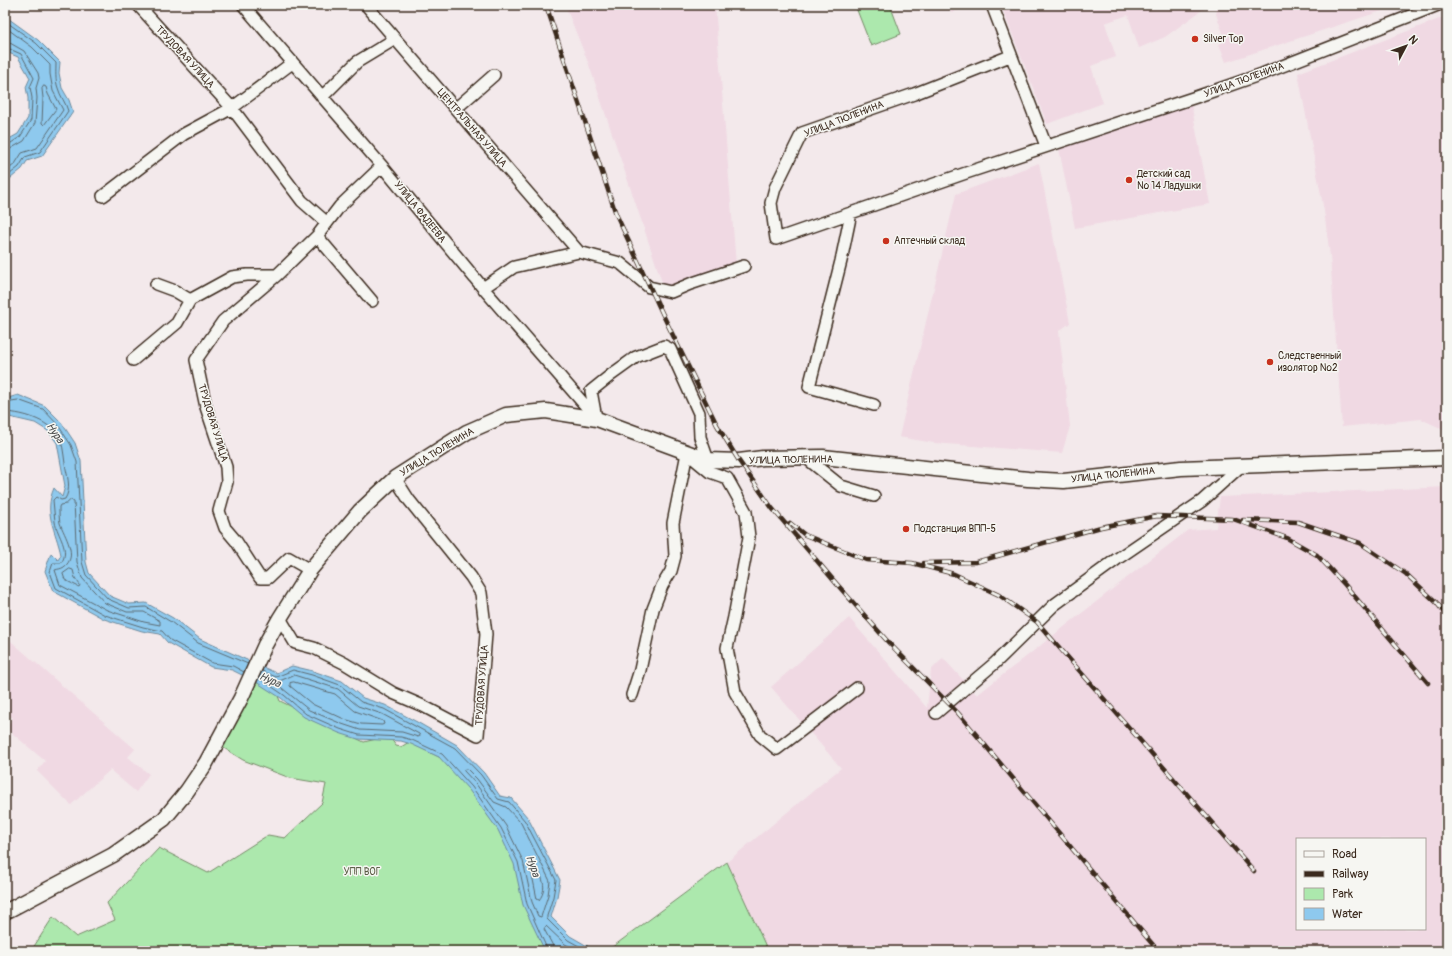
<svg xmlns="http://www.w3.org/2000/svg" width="1452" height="956" viewBox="0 0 1452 956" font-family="Pangolin,sans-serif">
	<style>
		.built { fill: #f0d9e3; fill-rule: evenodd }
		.green { fill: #ace8ad; stroke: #748966 }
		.water { fill: #8ec9ee; stroke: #6d899b }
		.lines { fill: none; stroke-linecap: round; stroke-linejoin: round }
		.shore { stroke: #5c6a71; stroke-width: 1 }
		.minor-casing { stroke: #3b2a1e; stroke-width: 14 }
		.tertiary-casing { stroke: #3b2a1e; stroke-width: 17 }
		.minor { stroke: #f6f6f2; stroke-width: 11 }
		.tertiary { stroke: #f6f6f2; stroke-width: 14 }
		.rail-casing { stroke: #3b2a1e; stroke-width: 4.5 }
		.rail { stroke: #f6f6f2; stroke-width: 3; stroke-dasharray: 9; stroke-linecap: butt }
		.poi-dot { fill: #c8321e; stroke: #f6f6f2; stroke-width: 1.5 }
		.labels { text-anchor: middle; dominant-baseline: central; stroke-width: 3; stroke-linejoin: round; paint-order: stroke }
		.poi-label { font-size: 10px; fill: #3b2a1e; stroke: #f6f6f2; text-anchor: start }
		.street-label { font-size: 10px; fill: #3b2a1e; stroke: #f6f6f2 }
		.park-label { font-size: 10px; fill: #575a42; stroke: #f6f6f2 }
		.water-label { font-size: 11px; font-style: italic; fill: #505252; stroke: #f6f6f2 }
	</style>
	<rect width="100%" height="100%" fill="#f3e9eb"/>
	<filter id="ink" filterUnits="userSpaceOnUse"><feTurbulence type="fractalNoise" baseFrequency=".025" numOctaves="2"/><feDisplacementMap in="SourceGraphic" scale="8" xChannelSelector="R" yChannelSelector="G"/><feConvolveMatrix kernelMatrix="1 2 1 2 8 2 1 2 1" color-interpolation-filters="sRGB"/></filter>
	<g filter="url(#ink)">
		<!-- built -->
		<path class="built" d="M 565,5 L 715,5 L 736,265 L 664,288 L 589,65 Z
			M 948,5 L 968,5 L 969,6 L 951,13 Z
			M 1001,5 L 1209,5 L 1165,37 L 1139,48 L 1128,15 L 1105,23 L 1116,57 L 1091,66 L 1103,103 L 1047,124 Z
			M 1215,5 L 1400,5 L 1226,62 L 1219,44 L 1226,41 L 1216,14 L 1217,11 Z
			M 1447,16 L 1447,431 L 1421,419 L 1342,427 L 1330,256 L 1324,211 L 1298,73 Z
			M 1191,103 L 1210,204 L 1075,228 L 1059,149 Z
			M 1039,163 L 1070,323 L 1059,331 L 1070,426 L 1062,453 L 934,443 L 899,437 L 956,194 Z
			M 1447,487 L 1447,951 L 768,951 L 727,862 L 841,768 L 771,687 L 849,618 L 927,708 L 931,670 L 943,658 L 977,695 L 1188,530 L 1216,528 L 1220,497 ZM 1297,839 L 1425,839 L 1425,929 L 1297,929 Z
			M 5,636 L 135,749 L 128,757 L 149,774 L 136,792 L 110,770 L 71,805 L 37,771 L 45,761 L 6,728 L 13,718 L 5,712 Z"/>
		<!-- green -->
		<path class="green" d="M 855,5 L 890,5 L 901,34 L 871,46 Z
			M 250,678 L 276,691 L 280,701 L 364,742 L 389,736 L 396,746 L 401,747 L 409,742 L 449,762 L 514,837 L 531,920 L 567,951 L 31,951 L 53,917 L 76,937 L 115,920 L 107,903 L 159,848 L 208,873 L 268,835 L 285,838 L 322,803 L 326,784 L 290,778 L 243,760 L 219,745 Z
			M 727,862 L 768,951 L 607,951 Z"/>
		<!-- water -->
		<path class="water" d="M 5,16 L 38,40 L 60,62 L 59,73 L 62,88 L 69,100 L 73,112 L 42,156 L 27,161 L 22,169 L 5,183 L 5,143 L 9,139 L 18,134 L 28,118 L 28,98 L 26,87 L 30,78 L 18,57 L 11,54 L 5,50 Z
			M 18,395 L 45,406 L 61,422 L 75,443 L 81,461 L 86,562 L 89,573 L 110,596 L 129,604 L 146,603 L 173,618 L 200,639 L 276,673 L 292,666 L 313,671 L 342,681 L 363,698 L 385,705 L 417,722 L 457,745 L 484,773 L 500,796 L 511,798 L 528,818 L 560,880 L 557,897 L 551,917 L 570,936 L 596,951 L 545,951 L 523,905 L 514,864 L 498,830 L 469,790 L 439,757 L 411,744 L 401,741 L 358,739 L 339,733 L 304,717 L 281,698 L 256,682 L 232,670 L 211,667 L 168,643 L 160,634 L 142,631 L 104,619 L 53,591 L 45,571 L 51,553 L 58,560 L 61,555 C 56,530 43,514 54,488 L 62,497 L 65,486 L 57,443 L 48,431 L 35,423 L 5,416 L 5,399 Z"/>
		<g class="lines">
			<!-- shore -->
			<path class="shore" d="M 5,21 L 36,43 L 56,63 C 56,71 55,80 58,88 C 60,96 66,103 68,111 L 40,152 L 25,157 L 19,167 L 5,178
				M 5,27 L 32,47 L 50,65 L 50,74 L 53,91 L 63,110 L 37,148 L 22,153 L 15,164 L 5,172
				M 5,42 L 10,43 L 24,51 L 38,73 L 39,78 L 36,88 L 37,98 L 35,123 L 24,141 L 10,149 L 5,150
				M 5,47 L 21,54 L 34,78 L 30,87 L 32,98 L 31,120 L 20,137 L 8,145 L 5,145
				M 44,86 L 46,87 L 48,94 L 56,109 L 44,125 L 42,123 L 43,98 L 42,89 Z
				M 5,402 L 18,400 L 43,409 L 58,425 L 71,445 L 77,462 L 82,562 L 86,575 L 108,599 L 129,608 L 146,607 L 171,622 L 198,643 L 248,664
				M 5,412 C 25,413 52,421 61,441 C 64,450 64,460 66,469 C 68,479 71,489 65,499 L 61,500 L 56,497 L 53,500 C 54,507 54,515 55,522 C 57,535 71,550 61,563 L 53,563 L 50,572 L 56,588 L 105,615 L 143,627 L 162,631 L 170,640 L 212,663 L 233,666 L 244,672
				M 71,500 L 74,502 L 77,562 L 82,578 L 105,603 L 127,612 L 144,612 L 160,621 L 160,625 L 144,622 L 107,610 L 60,585 L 55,570 C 58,569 61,569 64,567 C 79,556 64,535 60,523 C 59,518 59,512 59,507 L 60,505 L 66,504 Z
				M 70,569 L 73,570 L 75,578 L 80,585 L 79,587 L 65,580 L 63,574 Z
				M 262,671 L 276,677 L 293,670 L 312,675 L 340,685 L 361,702 L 384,709 L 455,748 L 481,775 L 498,799 L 509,802 L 525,821 L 556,880 L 553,897 L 547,916 L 547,919 L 568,940 L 588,951
				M 294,675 L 338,689 L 358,706 L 382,714 L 419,734 L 420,736 L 418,737 L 402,732 L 360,730 L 342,724 L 309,710 L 277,684 L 278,682 Z
				M 259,678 L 284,695 L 306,714 L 340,729 L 359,735 L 401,737 L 412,740 L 442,754 L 472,787 L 501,828 L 518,862 L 527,904 L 548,951
				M 294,682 L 335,694 L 355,711 L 383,721 L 384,724 L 382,725 L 361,724 L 344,719 L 312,704 L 290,686 L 290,683 Z
				M 465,769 L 467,769 L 477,779 L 494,802 L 506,807 L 521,823 L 550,881 L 548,895 L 541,917 L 538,916 L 532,902 L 523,861 L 506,826 L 476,784 L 464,771 Z
				M 530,858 L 532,859 C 539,872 550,886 539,900 L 537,899 L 529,860 Z
				M 553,951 L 553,946 L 544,929 L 546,926 L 565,944 L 578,951"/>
			<!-- minor casing -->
			<g class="minor-casing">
				<path id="minor" d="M 138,5 L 232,108 L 302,201 L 327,223
					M 243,5 L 382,166 L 483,288 L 597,419
					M 366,5 L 579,252
					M 992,5 L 1046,146
					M 1010,56 L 914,94 L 802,133 L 775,188 L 771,203 L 776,239 L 966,173 L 1196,97 L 1262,74 L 1438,5
					M 322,97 L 357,62 L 395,39
					M 455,108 L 461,104 L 494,75
					M 103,196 L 184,134 L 232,108 L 292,63
					M 851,213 L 841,261 L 809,387 L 874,405
					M 317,236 L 372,301
					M 277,275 L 223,321 L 196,360 L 206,407 L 226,467 L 227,482 L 219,511 L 225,528 L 236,541 L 260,578 L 268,578 L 289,558 L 310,570
					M 156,284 L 175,291 L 190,300 L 232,277 L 247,275 L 277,275 L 317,236 L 340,206 L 382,166
					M 483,288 L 514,267 L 579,252 L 620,263 L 649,287 L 671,292 L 690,284 L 744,266
					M 133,360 L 177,323 L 190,300
					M 596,418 L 591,391 L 611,375 L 636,357 L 664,346 L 670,349 L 699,413 L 700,437 L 708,460
					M 805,457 L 841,486 L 874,496
					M 280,618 L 295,643 L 314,648 L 344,663 L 393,693 L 423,706 L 478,735 L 486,634 L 481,593 L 471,577 L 409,500 L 395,478
					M 632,695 L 640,670 L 653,609 L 662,586 L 671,571 L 675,556 L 673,523 L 687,453 L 710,472 L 727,478 L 746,512 L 749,537 L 734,617 L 727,648 L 735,692 L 760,735 L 777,749 L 857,688
					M 936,713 L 995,663 L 1054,605 L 1117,559 L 1202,501 L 1242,465"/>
			</g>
			<!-- tertiary casing -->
			<g class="tertiary-casing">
				<path id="tertiary" d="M 5,912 L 113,855 L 164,819 L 187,791 L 206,763 L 241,698 L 265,645 L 280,618 L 310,570 L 360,511 L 395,478 L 467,432 L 506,415 L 546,411 L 597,419 L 708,460 L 739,461 L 763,458 L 823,457 L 1028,479 L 1064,481 L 1181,468 L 1447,458"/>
			</g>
			<!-- minor -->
			<use href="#minor" class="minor"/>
			<!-- tertiary -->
			<use href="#tertiary" class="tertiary"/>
			<!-- rail casing -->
			<g class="rail-casing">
				<path id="rail" d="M 546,5 L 616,214 L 663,315 L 717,425 L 739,461 L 772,508 L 835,582 L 889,643 L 958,713 L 1154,946
					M 1243,520 L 1298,522 L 1360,543 L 1406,574 L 1436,602 L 1447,616
					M 790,523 L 805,535 L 866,560 L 912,563 L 954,574 L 999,595 L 1037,622 L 1254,871
					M 924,563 L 976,562 L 1101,527 L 1157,516 L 1233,519 L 1287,538 L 1317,555 L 1345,585 L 1428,683"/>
			</g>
			<!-- rail -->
			<use href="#rail" class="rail"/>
		</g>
	</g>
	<!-- markers -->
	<g class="poi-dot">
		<circle cx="1195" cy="39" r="4"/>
		<circle cx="1129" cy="180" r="4"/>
		<circle cx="886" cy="241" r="4"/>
		<circle cx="1270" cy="362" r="4"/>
		<circle cx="906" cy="529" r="4"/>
	</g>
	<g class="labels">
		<!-- poi labels -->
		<g class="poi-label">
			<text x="1203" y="39">Silver Top</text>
			<text x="1137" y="174">Детский сад<tspan x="1137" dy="12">№ 14 Ладушки</tspan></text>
			<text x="894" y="241">Аптечный склад</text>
			<text x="1278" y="356">Следственный<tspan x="1278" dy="12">изолятор №2</tspan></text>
			<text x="914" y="529">Подстанция ВПП-5</text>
		</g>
		<!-- street labels -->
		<g class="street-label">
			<text transform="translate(185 57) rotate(47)">ТРУДОВАЯ УЛИЦА</text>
			<text transform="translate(1244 80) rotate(-20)">УЛИЦА ТЮЛЕНИНА</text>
			<text transform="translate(844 119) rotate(-21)">УЛИЦА ТЮЛЕНИНА</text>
			<text transform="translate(472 128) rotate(49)">ЦЕНТРАЛЬНАЯ УЛИЦА</text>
			<text transform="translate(420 212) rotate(51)">УЛИЦА ФАДЕЕВА</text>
			<text transform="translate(213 423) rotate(73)">ТРУДОВАЯ УЛИЦА</text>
			<text transform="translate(437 452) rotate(-31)">УЛИЦА ТЮЛЕНИНА</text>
			<text transform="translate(791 460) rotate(-1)">УЛИЦА ТЮЛЕНИНА</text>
			<text transform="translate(1113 475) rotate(-6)">УЛИЦА ТЮЛЕНИНА</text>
			<text transform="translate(482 685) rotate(-86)">ТРУДОВАЯ УЛИЦА</text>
		</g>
		<!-- park labels -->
		<g class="park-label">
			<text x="362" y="872">УПП ВОГ</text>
		</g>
		<!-- water labels -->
		<g class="water-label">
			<text transform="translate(55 433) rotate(56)">Нура</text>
			<text transform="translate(270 680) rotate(24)">Нура</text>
			<text transform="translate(533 866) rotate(71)">Нура</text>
		</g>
	</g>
	<!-- margin -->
	<rect width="1452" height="956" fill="none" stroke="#f6f6f2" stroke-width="20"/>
	<rect x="10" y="10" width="1432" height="936" fill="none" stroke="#3b2a1e" stroke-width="1.5" filter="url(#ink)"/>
	<!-- legend -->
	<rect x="1296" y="838" width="130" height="92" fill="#f6f6f2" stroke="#aba49d"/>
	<rect x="1304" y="851" width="20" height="6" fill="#f6f6f2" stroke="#aba49d"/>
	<text x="1332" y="858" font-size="12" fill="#3b2a1e">Road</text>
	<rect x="1304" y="871" width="20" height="6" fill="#3b2a1e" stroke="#aba49d"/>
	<text x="1332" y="878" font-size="12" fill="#3b2a1e">Railway</text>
	<rect x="1304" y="888" width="20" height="12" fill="#ace8ad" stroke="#aba49d"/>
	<text x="1332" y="898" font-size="12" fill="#3b2a1e">Park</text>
	<rect x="1304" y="908" width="20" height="12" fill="#8ec9ee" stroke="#aba49d"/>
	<text x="1332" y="918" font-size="12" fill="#3b2a1e">Water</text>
	<!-- north arrow -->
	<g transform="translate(1406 46) rotate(49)" stroke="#f6f6f2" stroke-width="3" paint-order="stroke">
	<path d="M0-3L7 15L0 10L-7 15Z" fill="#3b2a1e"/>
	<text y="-6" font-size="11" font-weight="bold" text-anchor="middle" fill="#3b2a1e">N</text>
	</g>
</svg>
